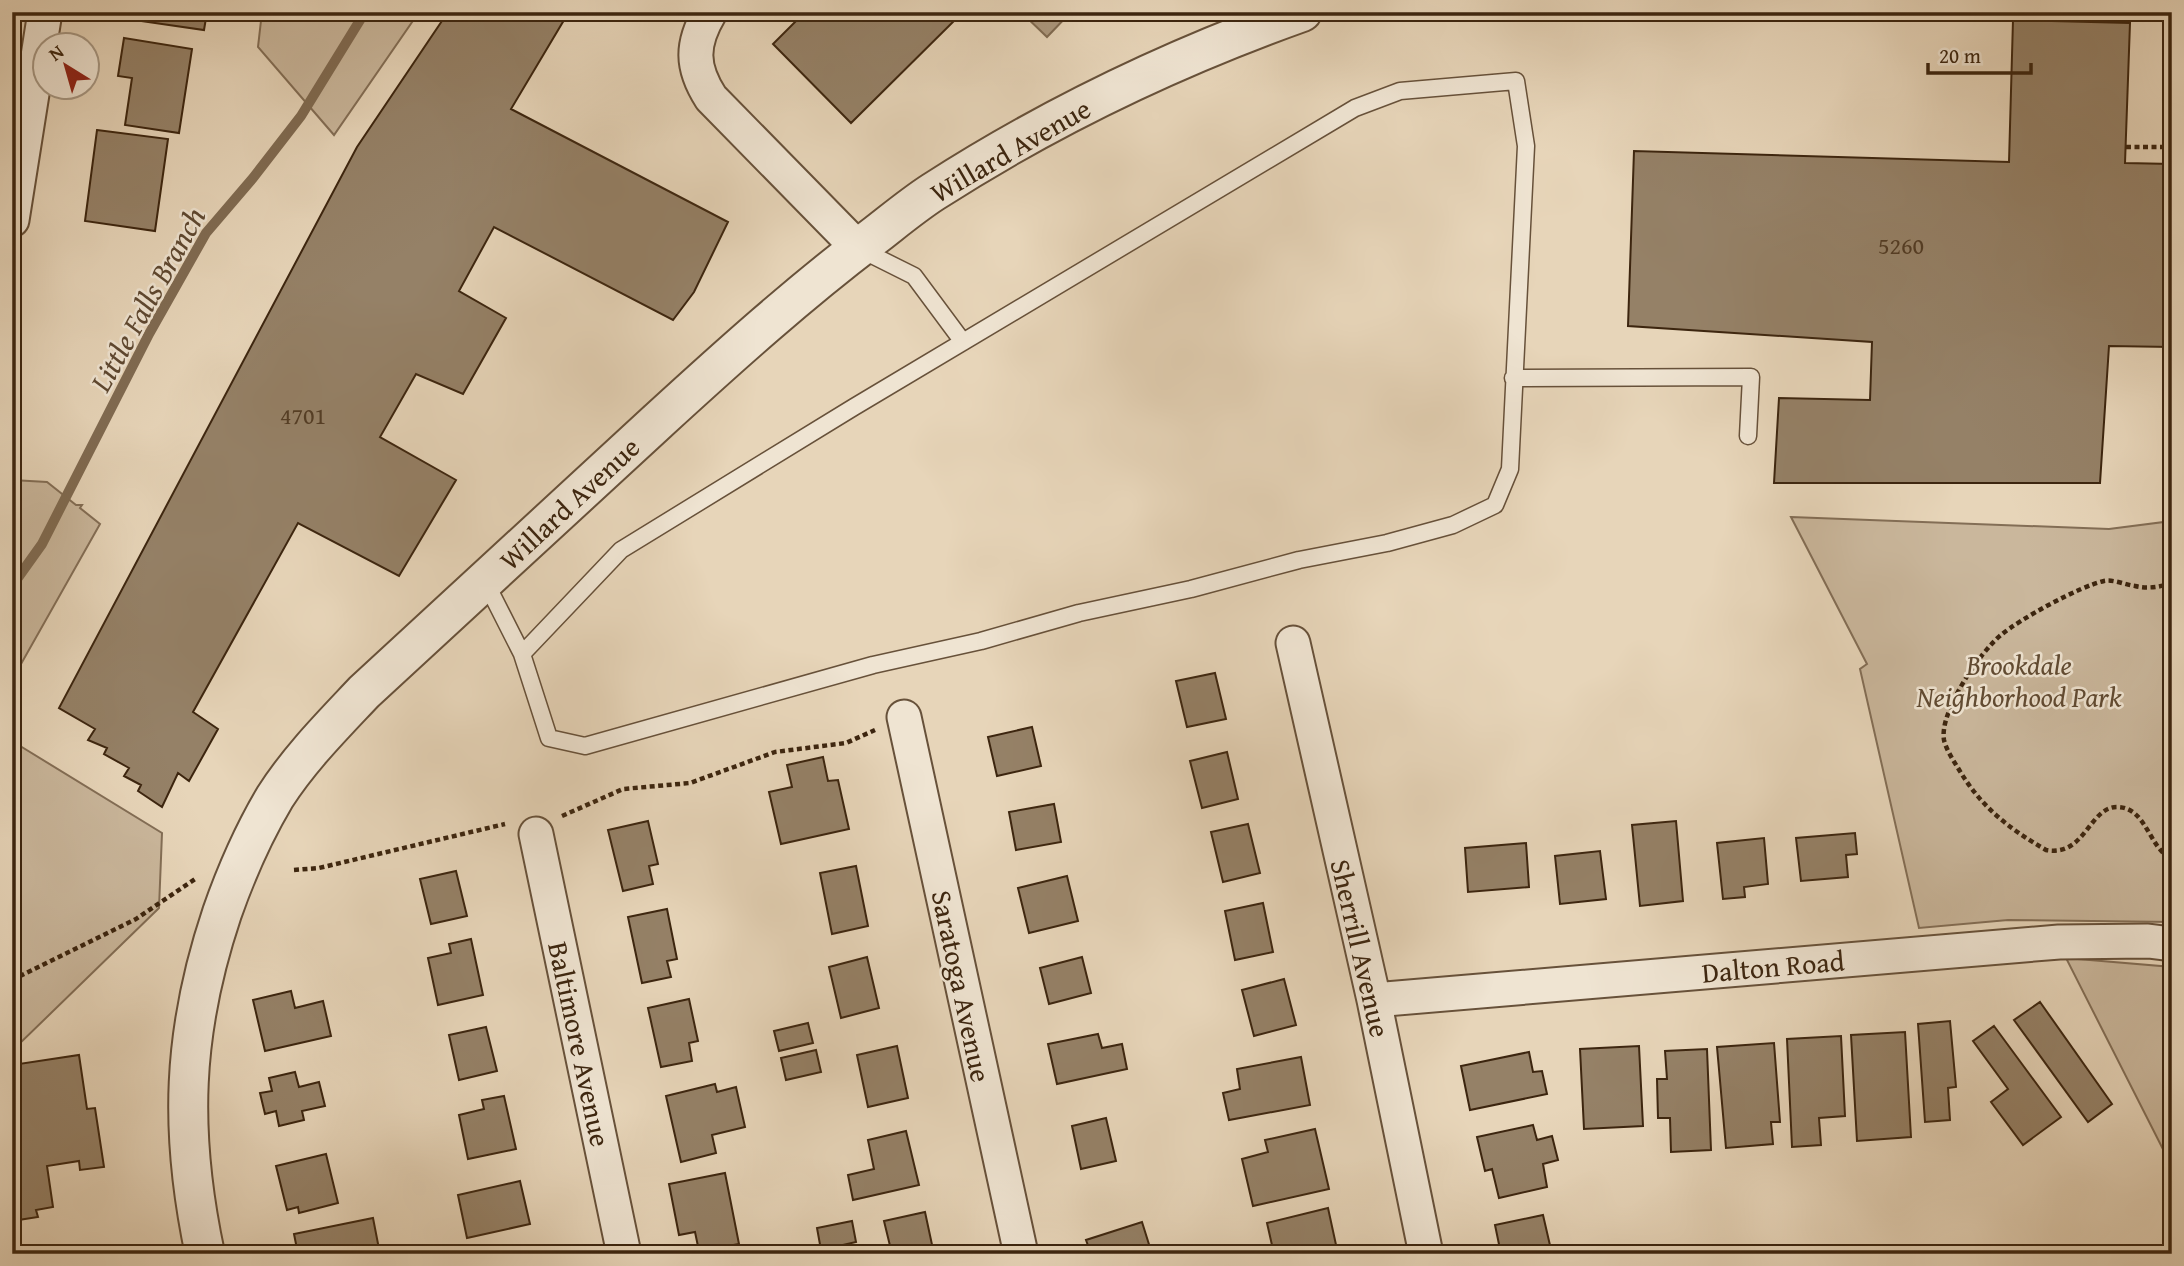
<svg xmlns="http://www.w3.org/2000/svg" width="2184" height="1266" viewBox="0 0 2184 1266" font-family="'Gentium Book Plus',serif">
	<style>
		.green { fill: #cab79c; stroke: #836e56; stroke-width: 2 }
		.water { fill: #ad997f; stroke: #806b52; stroke-width: 2 }
		.lines { fill: none; stroke-linecap: round; stroke-linejoin: round }
		.stream { stroke: #806b52; stroke-width: 10 }
		.building { fill: #958167; stroke: #3c250f; stroke-width: 2 }
		.service-casing { stroke: #67513a; stroke-width: 19 }
		.minor-casing { stroke: #67513a; stroke-width: 37 }
		.tertiary-casing { stroke: #67513a; stroke-width: 42 }
		.path { stroke: #3c250f; stroke-width: 4.5; stroke-dasharray: 5 3.5; stroke-linecap: butt }
		.service { stroke: #efe4d2; stroke-width: 16 }
		.minor { stroke: #efe4d2; stroke-width: 33 }
		.tertiary { stroke: #efe4d2; stroke-width: 38 }
		.labels { text-anchor: middle; dominant-baseline: central; stroke-width: 5; stroke-linejoin: round; paint-order: stroke }
		.number-label { font-size: 24px; fill: #523c25 }
		.street-label { font-size: 28px; fill: #3c250f; stroke: #efe4d2 }
		.park-label { font-size: 28px; font-style: italic; fill: #604a32; stroke: #efe4d2 }
		.water-label { font-size: 30px; font-style: italic; fill: #5e4831; stroke: #efe4d2 }
	</style>
	<rect width="100%" height="100%" fill="#e7d5b9"/>
	<filter id="stains"><feTurbulence type="fractalNoise" baseFrequency=".00286" numOctaves="4"/><feColorMatrix values="0 0 0 0 .2 0 0 0 0 .09 0 0 0 0 .02 0 0 0 .5 -.17"/></filter>
	<radialGradient id="worn" r=".72"><stop offset=".6" stop-color="#630" stop-opacity="0"/><stop offset="1" stop-color="#630" stop-opacity=".3"/></radialGradient>
	<!-- green -->
	<path class="green" d="M 262,12 L 419,12 L 334,135 L 258,47 Z
		M 12,480 L 47,482 L 76,505 L 82,505 L 80,508 L 100,524 L 12,680 Z
		M 1791,517 L 2109,529 L 2172,521 L 2172,922 L 2008,920 L 1919,928 L 1860,669 L 1867,664 Z
		M 12,741 L 162,833 L 159,908 L 12,1051 Z
		M 2066,958 L 2172,967 L 2172,1167 Z"/>
	<!-- water -->
	<path class="water" d="M 1021,12 L 1071,12 L 1047,37 Z"/>
	<g class="lines">
		<!-- stream -->
		<path class="stream" d="M 12,586 L 42,544 L 149,334 L 206,233 L 253,178 L 301,116 L 365,12"/>
	</g>
	<!-- building -->
	<path class="building" d="M 121,12 L 207,12 L 204,30 L 120,18 Z
		M 448,12 L 562,12 L 567,15 L 511,109 L 728,222 L 694,292 L 673,320 L 494,227 L 459,291 L 506,318 L 463,394 L 416,374 L 380,437 L 456,480 L 399,576 L 298,523 L 193,712 L 218,729 L 189,781 L 178,773 L 162,807 L 138,791 L 141,785 L 124,776 L 129,768 L 104,754 L 107,748 L 88,740 L 95,729 L 59,708 L 357,147 Z
		M 805,12 L 963,12 L 851,123 L 773,44 Z
		M 2013,20 L 2130,23 L 2125,163 L 2172,164 L 2172,347 L 2109,346 L 2100,483 L 1774,483 L 1779,398 L 1870,400 L 1872,342 L 1628,326 L 1634,151 L 2009,162 Z
		M 124,38 L 192,49 L 179,133 L 125,125 L 132,78 L 118,76 Z
		M 97,130 L 168,139 L 155,231 L 85,221 Z
		M 1215,673 L 1226,719 L 1187,727 L 1176,681 Z
		M 1032,727 L 1041,766 L 997,776 L 988,737 Z
		M 1227,752 L 1238,799 L 1202,808 L 1190,761 Z
		M 823,757 L 828,781 L 838,780 L 849,829 L 781,844 L 769,792 L 792,787 L 787,765 Z
		M 1054,804 L 1061,842 L 1016,850 L 1009,812 Z
		M 648,821 L 658,864 L 649,866 L 653,884 L 623,891 L 608,830 Z
		M 1676,821 L 1683,901 L 1640,906 L 1632,825 Z
		M 1248,824 L 1260,873 L 1223,882 L 1211,832 Z
		M 1855,833 L 1857,854 L 1846,855 L 1848,877 L 1801,881 L 1796,838 Z
		M 1764,838 L 1768,884 L 1744,887 L 1745,897 L 1723,899 L 1717,843 Z
		M 1526,843 L 1529,887 L 1468,892 L 1465,848 Z
		M 1600,851 L 1606,899 L 1560,904 L 1555,856 Z
		M 856,866 L 868,926 L 832,934 L 820,873 Z
		M 456,871 L 467,916 L 431,924 L 420,879 Z
		M 1067,876 L 1078,921 L 1029,933 L 1018,888 Z
		M 1263,903 L 1273,952 L 1235,960 L 1225,911 Z
		M 667,909 L 677,959 L 667,961 L 671,977 L 642,983 L 628,917 Z
		M 471,939 L 483,995 L 438,1005 L 428,958 L 451,953 L 449,944 Z
		M 867,957 L 879,1008 L 841,1018 L 829,967 Z
		M 1082,957 L 1091,993 L 1049,1004 L 1040,968 Z
		M 1284,979 L 1296,1025 L 1254,1036 L 1242,990 Z
		M 291,991 L 295,1008 L 323,1001 L 331,1036 L 265,1051 L 253,1000 Z
		M 689,999 L 698,1041 L 689,1043 L 692,1061 L 661,1067 L 648,1008 Z
		M 2040,1002 L 2112,1104 L 2088,1122 L 2014,1020 Z
		M 1950,1021 L 1956,1087 L 1948,1088 L 1950,1120 L 1925,1122 L 1918,1024 Z
		M 808,1023 L 813,1043 L 779,1051 L 774,1031 Z
		M 1994,1026 L 2061,1117 L 2023,1145 L 1991,1102 L 2008,1089 L 1973,1041 Z
		M 486,1027 L 497,1071 L 459,1080 L 449,1035 Z
		M 1905,1032 L 1911,1137 L 1857,1141 L 1851,1035 Z
		M 1098,1034 L 1102,1048 L 1122,1044 L 1127,1069 L 1057,1084 L 1048,1044 Z
		M 1841,1036 L 1845,1116 L 1819,1118 L 1821,1145 L 1792,1147 L 1787,1039 Z
		M 1774,1043 L 1780,1122 L 1771,1122 L 1773,1144 L 1726,1148 L 1717,1047 Z
		M 897,1046 L 908,1098 L 868,1107 L 857,1055 Z
		M 1639,1046 L 1643,1126 L 1584,1129 L 1580,1049 Z
		M 1707,1049 L 1711,1150 L 1671,1152 L 1670,1118 L 1658,1118 L 1657,1079 L 1667,1079 L 1665,1051 Z
		M 816,1050 L 821,1072 L 786,1080 L 781,1058 Z
		M 1529,1052 L 1533,1072 L 1542,1071 L 1547,1094 L 1470,1110 L 1461,1066 Z
		M 79,1055 L 87,1109 L 95,1108 L 104,1167 L 80,1170 L 79,1161 L 47,1166 L 53,1207 L 36,1210 L 38,1217 L 12,1221 L 12,1065 Z
		M 1301,1057 L 1310,1105 L 1229,1120 L 1223,1093 L 1240,1089 L 1237,1069 Z
		M 295,1072 L 299,1087 L 319,1082 L 325,1106 L 302,1111 L 304,1120 L 279,1126 L 276,1111 L 265,1114 L 260,1093 L 272,1091 L 269,1078 Z
		M 715,1084 L 717,1092 L 736,1087 L 745,1127 L 712,1135 L 716,1153 L 681,1162 L 666,1096 Z
		M 504,1096 L 516,1149 L 468,1159 L 459,1115 L 484,1109 L 482,1100 Z
		M 1106,1118 L 1116,1161 L 1081,1169 L 1072,1126 Z
		M 1533,1125 L 1537,1140 L 1552,1136 L 1558,1160 L 1543,1164 L 1547,1187 L 1499,1198 L 1492,1169 L 1485,1171 L 1477,1137 Z
		M 1315,1129 L 1329,1189 L 1253,1206 L 1242,1159 L 1268,1152 L 1265,1140 Z
		M 906,1131 L 919,1185 L 853,1200 L 848,1175 L 874,1169 L 868,1140 Z
		M 326,1154 L 338,1203 L 299,1213 L 298,1207 L 287,1210 L 276,1166 Z
		M 725,1173 L 739,1244 L 699,1251 L 695,1232 L 679,1235 L 669,1184 Z
		M 520,1181 L 530,1224 L 467,1238 L 458,1195 Z
		M 1328,1208 L 1338,1254 L 1300,1254 L 1299,1248 L 1274,1254 L 1267,1223 Z
		M 925,1212 L 934,1254 L 892,1254 L 884,1221 Z
		M 1543,1215 L 1552,1254 L 1501,1254 L 1495,1225 Z
		M 373,1218 L 380,1254 L 298,1254 L 294,1234 Z
		M 852,1221 L 856,1242 L 821,1250 L 817,1228 Z
		M 1142,1222 L 1152,1254 L 1091,1254 L 1086,1240 Z
		M 535,1247 L 537,1254 L 513,1254 L 512,1253 Z"/>
	<g class="lines">
		<!-- service casing -->
		<g class="service-casing">
			<path id="service" d="M 858,248 L 914,276 L 963,342
				M 1513,378 L 1751,377 L 1748,436
				M 485,581 L 522,654 L 549,738 L 585,746 L 873,665 L 981,641 L 1079,613 L 1191,589 L 1299,560 L 1387,543 L 1453,525 L 1495,505 L 1510,469 L 1526,146 L 1516,81 L 1400,91 L 1355,108 L 854,407 L 621,550 L 522,654"/>
		</g>
		<!-- minor casing -->
		<g class="minor-casing">
			<path id="minor" d="M 710,12 C 691,44 691,67 711,98 L 858,248
				M 12,220 L 45,12
				M 1293,643 L 1374,1000 L 1426,1254
				M 904,717 L 1021,1254
				M 536,834 L 624,1254
				M 1374,1000 L 2059,942 L 2148,941 L 2172,944"/>
		</g>
		<!-- tertiary casing -->
		<g class="tertiary-casing">
			<path id="tertiary" d="M 205,1254 C 179,1132 182,1032 222,913 C 236,873 253,834 275,797 C 300,758 333,725 364,692 C 462,601 560,511 658,421 C 729,356 800,292 877,234 C 895,220 913,205 933,192 C 1048,118 1173,58 1302,12"/>
		</g>
		<!-- path -->
		<path class="path" d="M 2126,147 L 2172,147
			M 2172,583 C 2160,587 2148,589 2135,586 C 2126,585 2113,579 2104,581 C 2080,586 2020,619 2001,635 C 1980,652 1939,712 1944,740 C 1946,749 1953,760 1958,768 C 1981,807 2008,828 2046,850 C 2086,857 2089,806 2118,807 C 2147,808 2149,849 2172,859
			M 562,816 L 623,789 L 690,783 L 775,752 L 846,743 L 875,730
			M 294,870 L 319,868 L 505,824
			M 12,980 L 136,919 L 195,879"/>
		<!-- service -->
		<use href="#service" class="service"/>
		<!-- minor -->
		<use href="#minor" class="minor"/>
		<!-- tertiary -->
		<use href="#tertiary" class="tertiary"/>
	</g>
	<g class="labels">
		<!-- number labels -->
		<g class="number-label">
			<text x="1901" y="245">5260</text>
			<text x="303" y="415">4701</text>
		</g>
		<!-- street labels -->
		<g class="street-label">
			<text transform="translate(1010 150) rotate(-30)">Willard Avenue</text>
			<text transform="translate(569 503) rotate(-43)">Willard Avenue</text>
			<text transform="translate(1361 948) rotate(77)">Sherrill Avenue</text>
			<text transform="translate(1773 966) rotate(-5)">Dalton Road</text>
			<text transform="translate(962 986) rotate(78)">Saratoga Avenue</text>
			<text transform="translate(580 1044) rotate(78)">Baltimore Avenue</text>
		</g>
		<!-- park labels -->
		<g class="park-label">
			<text x="2019" y="664">Brookdale<tspan x="2019" dy="32">Neighborhood Park</tspan></text>
		</g>
		<!-- water labels -->
		<g class="water-label">
			<text transform="translate(147 299) rotate(-61)">Little Falls Branch</text>
		</g>
	</g>
	<!-- margin -->
	<rect width="2184" height="1266" fill="none" stroke="#e7d5b9" stroke-width="42"/>
	<rect x="14" y="14" width="2156" height="1238" fill="none" stroke="#3c250f" stroke-width="3.5"/>
	<rect x="21" y="21" width="2142" height="1224" fill="none" stroke="#3c250f" stroke-width="2"/>
	<!-- north arrow -->
	<g transform="translate(66 66) rotate(323)"><circle r="33" fill="#efe4d2" stroke="#a79884" stroke-width="2"/>
	<path d="M0-5L12 26L0 18L-12 26Z" fill="#8f2418"/>
	<text y="-10" font-size="19" font-weight="bold" text-anchor="middle" fill="#3c250f">N</text>
	</g>
	<!-- scale -->
	<path d="M1928 63v10h103v-10" fill="none" stroke="#3c250f" stroke-width="3.5"/>
	<text x="1939" y="63" font-size="21" fill="#3c250f" stroke="#efe4d2" stroke-width="5" paint-order="stroke">20 m</text>
	<rect width="100%" height="100%" filter="url(#stains)"/>
	<rect width="100%" height="100%" fill="url(#worn)"/>
</svg>
